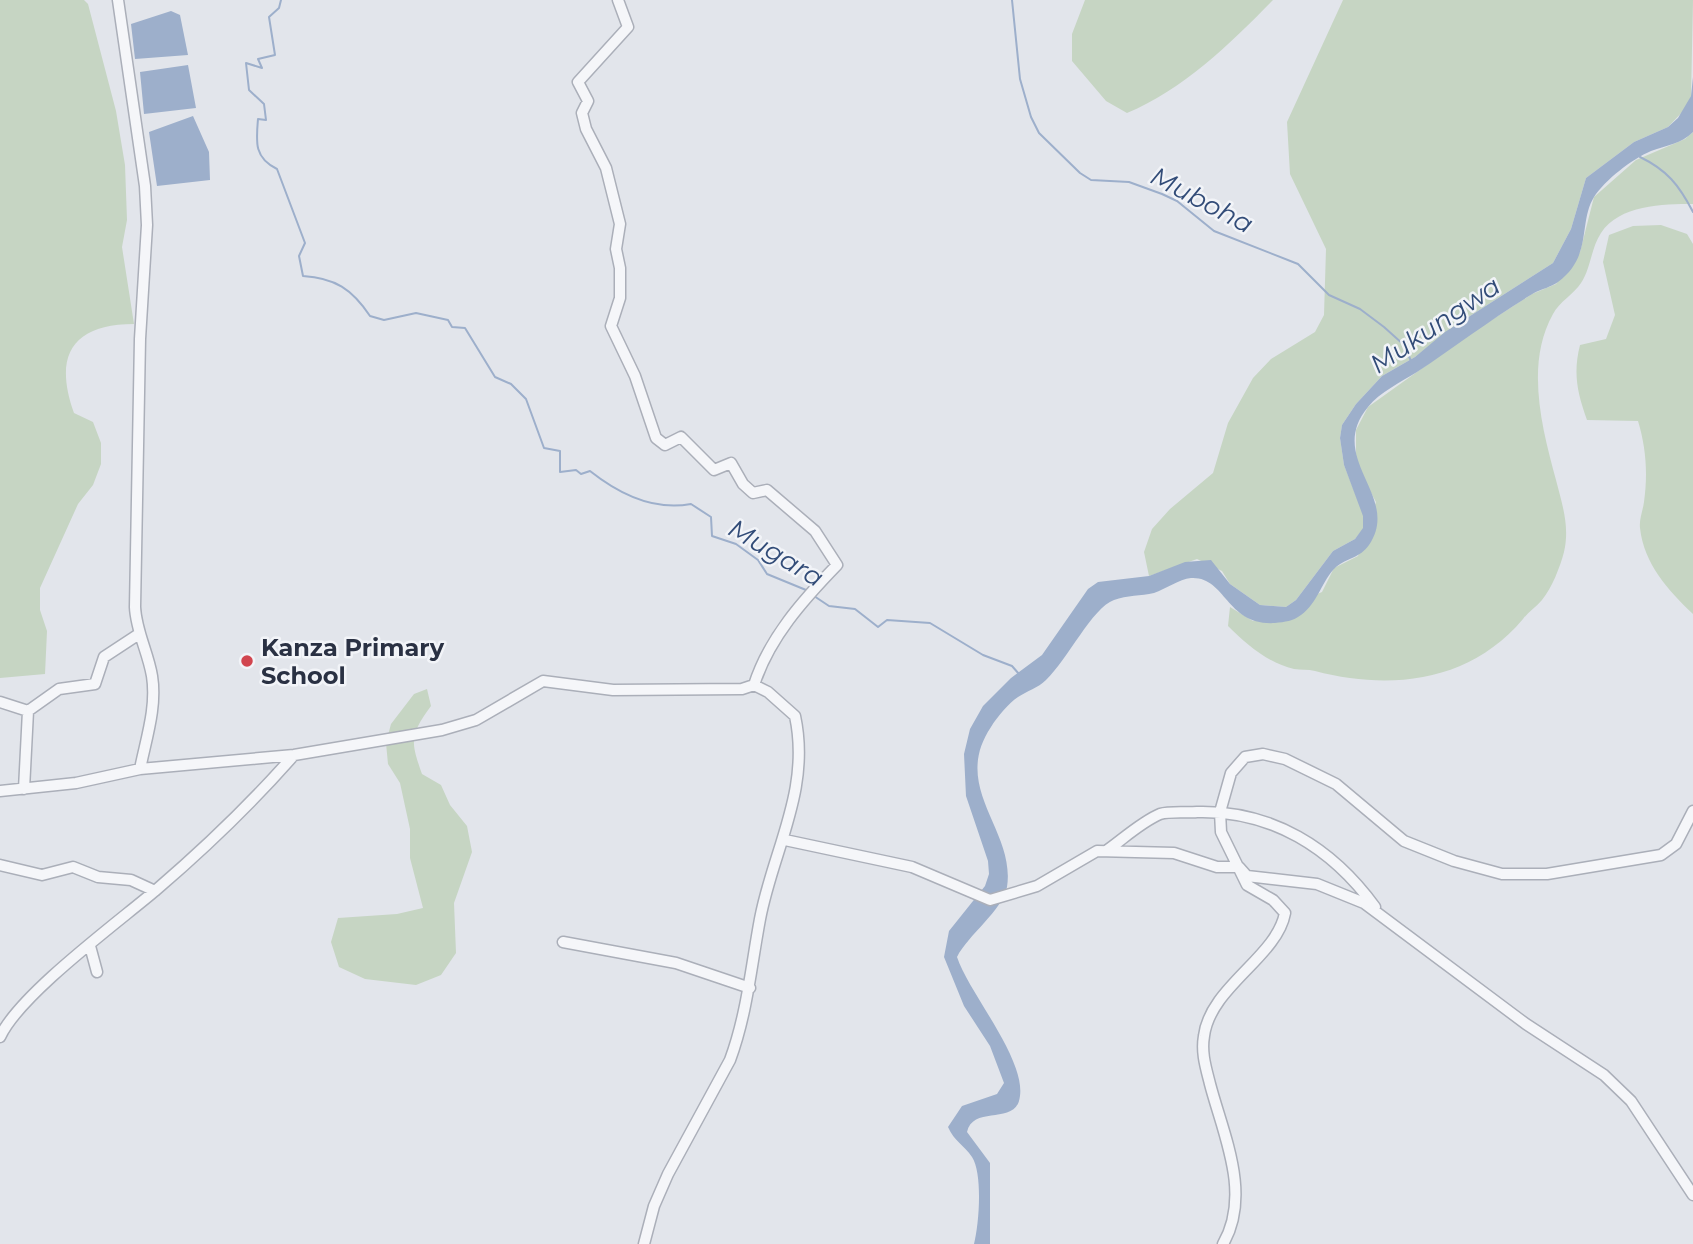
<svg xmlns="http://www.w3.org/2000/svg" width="1693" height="1244" viewBox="0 0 1693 1244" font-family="Montserrat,sans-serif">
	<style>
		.green { fill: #c6d5c3 }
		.water { fill: #9dafcb }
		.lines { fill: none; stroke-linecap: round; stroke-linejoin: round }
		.stream { stroke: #9dafcb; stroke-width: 2 }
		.minor-casing { stroke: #abafb9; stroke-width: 13 }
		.minor { stroke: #f5f6f9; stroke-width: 10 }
		.poi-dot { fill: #d1454f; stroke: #f2f4f8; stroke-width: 2.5 }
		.labels { text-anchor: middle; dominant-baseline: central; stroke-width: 5; stroke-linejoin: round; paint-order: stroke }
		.poi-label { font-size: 24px; font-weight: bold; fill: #2a3143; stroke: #f2f4f8; text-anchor: start }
		.water-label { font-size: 26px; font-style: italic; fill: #324c78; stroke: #f2f4f8 }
	</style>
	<rect width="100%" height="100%" fill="#e2e5eb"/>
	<!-- green -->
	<path class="green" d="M 0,0 L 84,0 L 88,4 L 116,111 L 125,165 L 127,220 L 122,247 L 134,324 C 73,324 53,355 74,413 L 93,422 L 101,443 L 101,464 L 93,485 L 78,504 L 40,588 L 40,610 L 47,631 L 45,674 L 0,678 Z
		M 1085,0 L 1273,0 C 1231,43 1183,90 1127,113 L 1106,101 L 1072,61 L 1072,34 Z
		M 1343,0 L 1693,0 L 1691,96 L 1686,108 L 1668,127 L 1634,142 L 1586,178 L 1571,229 L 1553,263 L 1456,325 L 1415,357 L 1382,376 L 1356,404 L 1342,425 L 1340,438 L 1344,465 L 1364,516 L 1364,528 L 1355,539 L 1333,551 L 1296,600 L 1286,607 L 1260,605 L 1230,584 L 1222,571 L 1197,559 L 1149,576 L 1144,552 L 1152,529 L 1170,509 L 1213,473 L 1228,423 L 1253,378 L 1271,359 L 1315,332 L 1324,315 L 1326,249 L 1290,174 L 1287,122 Z
		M 1693,132 L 1693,204 C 1663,204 1619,205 1601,233 C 1591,248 1591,268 1581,283 C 1574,294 1559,302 1553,314 C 1525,364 1542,428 1556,480 C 1562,504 1570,526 1564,552 C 1560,567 1552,588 1542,600 C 1536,607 1528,612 1523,619 C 1470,682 1391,691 1315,671 C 1308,669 1301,670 1294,669 C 1268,663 1246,644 1228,626 L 1230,607 L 1253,621 L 1322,592 L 1334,568 L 1358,556 L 1376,502 L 1358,469 L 1356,456 L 1356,430 L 1368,407 L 1470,334 L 1532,294 L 1556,284 L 1580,252 L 1594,197 L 1636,160 L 1685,139 Z
		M 1661,225 L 1687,234 L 1693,244 L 1693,614 C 1668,590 1644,564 1640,528 C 1639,519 1643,510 1644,502 C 1648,474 1646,447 1638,421 L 1587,420 C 1577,392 1573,373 1580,345 L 1606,339 L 1615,315 L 1603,262 L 1609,235 L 1633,226 Z
		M 427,689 L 431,706 C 410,735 410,740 422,774 L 441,785 L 450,805 L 467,826 L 472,852 L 454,903 L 456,953 L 441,975 L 416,985 L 365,979 L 339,967 L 331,942 L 338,918 L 397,914 L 423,908 L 410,858 L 410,829 L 400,783 L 388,764 L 386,743 L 391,724 L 414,694 Z"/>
	<!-- water -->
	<path class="water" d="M 171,11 L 180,15 L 188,55 L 135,59 L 131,24 Z
		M 188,65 L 196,108 L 144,114 L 140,72 Z
		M 1693,77 L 1693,132 C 1681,144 1667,145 1651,151 C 1632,159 1605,180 1594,197 C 1578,223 1593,256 1558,282 C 1551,287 1542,289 1534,293 C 1494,317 1456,346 1417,372 C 1401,382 1380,392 1368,407 C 1325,459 1402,496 1369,545 C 1360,558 1347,558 1336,567 C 1322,580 1318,603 1301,615 C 1293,621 1285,622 1275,623 C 1226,626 1226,576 1191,578 C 1179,579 1166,589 1154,593 C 1141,596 1127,595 1114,600 C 1092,608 1068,659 1046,680 C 1038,688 1027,691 1018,697 C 1009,703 997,717 991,727 C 950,788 1016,830 1007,887 C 1002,911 968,935 957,957 C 969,994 1030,1063 1019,1101 C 1012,1124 973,1106 967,1132 L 990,1163 L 990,1244 L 974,1244 C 979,1225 983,1174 972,1157 C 964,1145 954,1141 948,1127 L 962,1106 L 997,1094 L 1004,1083 L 990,1046 L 964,1006 L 944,957 L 949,931 L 985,886 L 989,874 L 988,861 L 966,796 L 964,754 L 970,729 L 983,706 L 1011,678 L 1042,655 L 1088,589 L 1098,582 L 1149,576 L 1185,562 L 1211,560 L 1230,584 L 1260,605 L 1286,607 L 1296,600 L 1333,551 L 1355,539 L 1363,528 L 1363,516 L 1344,465 L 1340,438 L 1342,425 L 1356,404 L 1382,376 L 1415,357 L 1445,332 L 1553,263 L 1571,229 L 1586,178 L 1634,142 L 1668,127 L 1678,118 L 1691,96 Z
		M 193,116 L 209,152 L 210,180 L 157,186 L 149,132 Z"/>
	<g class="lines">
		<!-- stream -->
		<path class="stream" d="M 281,0 L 279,8 L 269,17 L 275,55 L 258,59 L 262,68 L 246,63 L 249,90 L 264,104 L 266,120 L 258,119 C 256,142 254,158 277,169 L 305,243 L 299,256 L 303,276 C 335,278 352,289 370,316 L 384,320 L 416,313 L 448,320 L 452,327 L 465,328 L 495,377 L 511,384 L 526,399 L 544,448 L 560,451 L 560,472 L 576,470 L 581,474 L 590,471 C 619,494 654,511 691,504 L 711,517 L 712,536 L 736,544 L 758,560 L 767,574 L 806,590
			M 1012,0 L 1020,79 L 1031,117 L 1039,133 L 1080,173 L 1091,180 L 1129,182 L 1162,194 L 1177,201 L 1214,231 L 1298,264 L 1329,295 L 1360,309 L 1384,327 L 1404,345 L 1411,361
			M 1640,157 C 1667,170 1679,185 1693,212
			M 814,596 L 829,606 L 855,609 L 878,627 L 887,620 L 930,623 L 983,655 L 1012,666 L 1019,674"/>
		<!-- minor casing -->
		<g class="minor-casing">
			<path id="minor" d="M 118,0 L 145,186 L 147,225 L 140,339 L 135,607 C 136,631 148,652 152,676 C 157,707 146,739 140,769
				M 618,0 L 628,27 L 578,82 L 588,101 L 582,113 L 586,129 L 606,168 L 620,224 L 616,249 L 620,268 L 620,298 L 611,326 L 635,376 L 656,438 L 665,445 L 681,437 L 714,470 L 731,463 L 743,484 L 753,493 L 767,490 L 815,531 L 837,565 C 803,600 769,638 754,685 L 768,692 L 795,716 C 811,790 773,850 760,919 C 751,967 747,1014 730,1060 L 668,1174 L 654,1206 L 644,1244
				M 0,702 L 28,711
				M 24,789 L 28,711 L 59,689 L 95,684 L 104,657 L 139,634
				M 0,791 L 76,783 L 140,769 L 294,755 L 442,730 L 476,720 L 543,681 L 613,690 L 742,689 L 754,685
				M 785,840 L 912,867 L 990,900 L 1037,886 L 1097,851 L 1174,853 L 1217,867 L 1239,867 L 1247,876 L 1317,884 L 1364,903 L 1526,1024 L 1604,1075 L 1631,1101 L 1693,1195
				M 1106,851 C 1122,840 1141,822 1160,814 C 1170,811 1186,813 1197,812 C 1272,810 1332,848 1375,907
				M 0,865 L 42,875 L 73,867 L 98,877 L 131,880 L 155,891
				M 563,942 L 676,963 L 750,988
				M 90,946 L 97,972
				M 0,1037 C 19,995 117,923 156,890 C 205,848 251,804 294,755
				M 1223,1244 C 1252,1194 1223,1134 1210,1084 C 1206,1068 1201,1053 1204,1036 C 1210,987 1277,957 1285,913 L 1273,900 L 1247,885 L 1221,832 L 1220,812 L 1231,773 L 1245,757 L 1263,754 L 1285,759 L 1336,784 L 1404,841 L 1454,861 L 1502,874 L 1547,874 L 1661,855 L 1676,844 L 1693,811"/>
		</g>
		<!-- minor -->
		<use href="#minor" class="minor"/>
	</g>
	<!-- markers -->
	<circle class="poi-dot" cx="247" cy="661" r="7"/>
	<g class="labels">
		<!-- poi labels -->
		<g class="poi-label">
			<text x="261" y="647">Kanza Primary<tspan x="261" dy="28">School</tspan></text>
		</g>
		<!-- water labels -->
		<g class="water-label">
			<text transform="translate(1202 200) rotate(28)">Muboha</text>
			<text transform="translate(1435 325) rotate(-34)">Mukungwa</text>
			<text transform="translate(776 553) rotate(31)">Mugara</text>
		</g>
	</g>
</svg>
